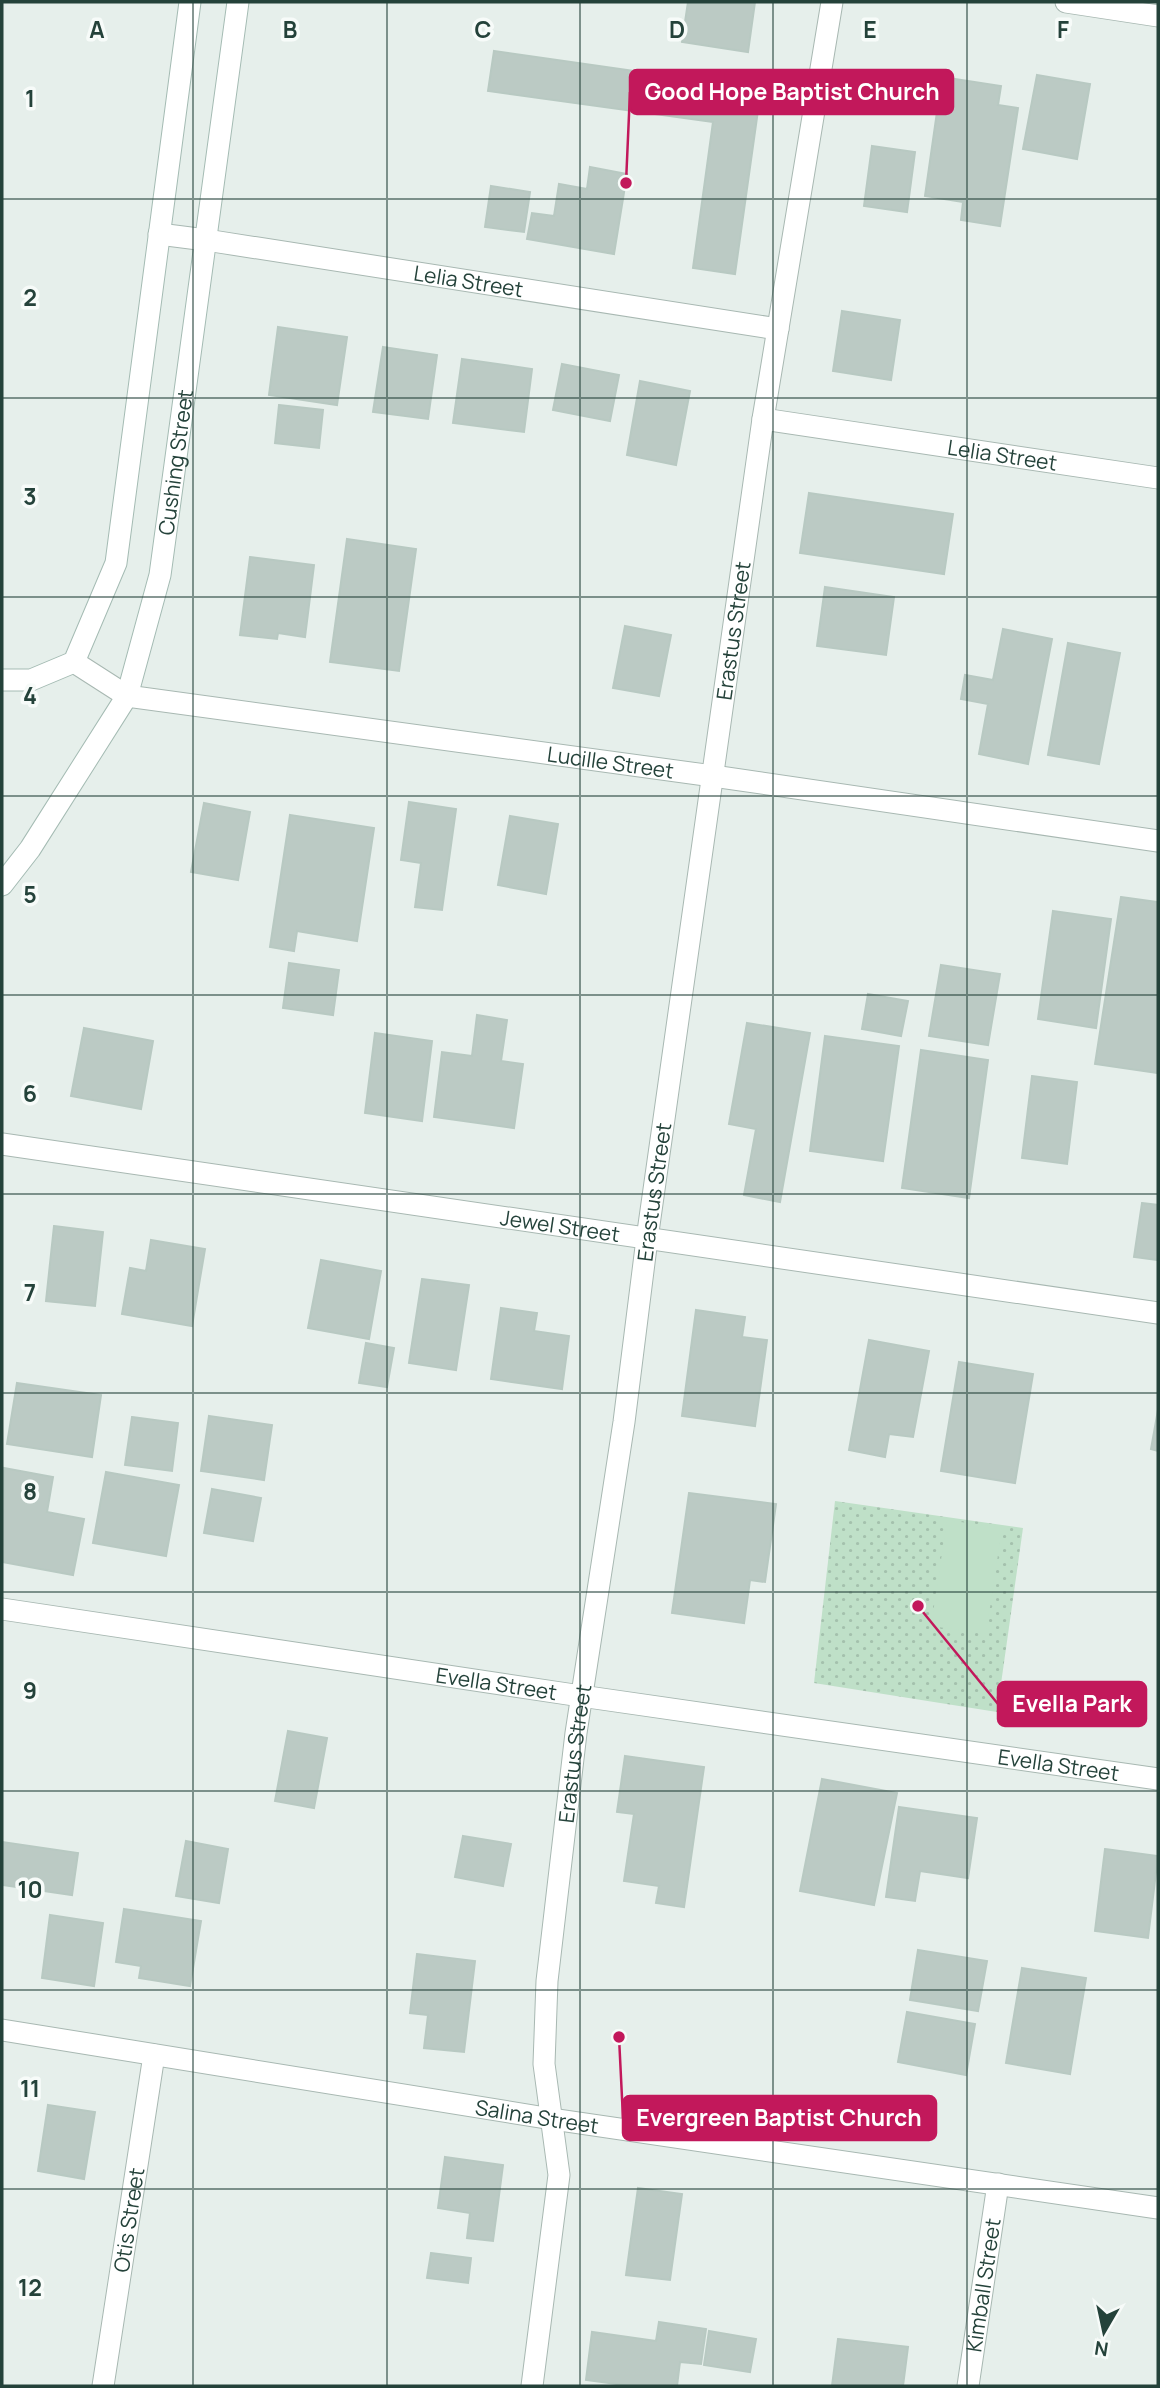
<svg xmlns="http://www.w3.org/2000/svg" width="1160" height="2388" viewBox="0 0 1160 2388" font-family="Manrope,sans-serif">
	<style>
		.park { fill: url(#park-dots) }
		.pitch { fill: #bfe0c8 }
		.building { fill: #bbcac4; stroke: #b8c9c2; stroke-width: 2 }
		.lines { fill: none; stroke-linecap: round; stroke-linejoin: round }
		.street-casing { stroke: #a8b8b2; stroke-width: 23 }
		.secondary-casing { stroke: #a4bbb3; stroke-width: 23 }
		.street { stroke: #fff; stroke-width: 21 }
		.secondary { stroke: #fff; stroke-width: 21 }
		.grid { fill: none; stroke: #24423a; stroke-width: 2; stroke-opacity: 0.55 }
		.labels { text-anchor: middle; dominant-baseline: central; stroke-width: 7; stroke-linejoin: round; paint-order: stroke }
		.street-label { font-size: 21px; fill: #24423a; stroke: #f7fbf9 }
		.grid-label { font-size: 23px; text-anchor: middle; font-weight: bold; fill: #24423a; stroke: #f7fbf9; stroke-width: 7; stroke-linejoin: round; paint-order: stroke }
		.leader { fill: none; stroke: #c2185b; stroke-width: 2.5 }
		.callout-dot { fill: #c2185b; stroke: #f7fbf9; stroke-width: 2.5 }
		.callout { fill: #c2185b; stroke: #c2185b; stroke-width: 2.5 }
		.callout-label { font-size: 23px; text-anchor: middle; font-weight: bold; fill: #fff }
	</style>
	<defs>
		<pattern id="park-dots" width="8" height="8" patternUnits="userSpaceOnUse" patternTransform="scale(1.75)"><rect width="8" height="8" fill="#bfe0c8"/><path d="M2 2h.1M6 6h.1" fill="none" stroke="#a4c1ad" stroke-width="1.8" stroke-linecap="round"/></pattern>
	</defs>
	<rect width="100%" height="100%" fill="#e6efeb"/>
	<!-- park -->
	<path class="park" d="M 835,1501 L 1023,1528 L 997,1712 L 814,1683 Z"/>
	<!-- pitch -->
	<path class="pitch" d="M 947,1520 L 1002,1528 L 986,1634 L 931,1626 Z"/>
	<!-- building -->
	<path class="building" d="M 688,2 L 755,2 L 748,52 L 682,42 Z
		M 494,51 L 761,89 L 735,274 L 693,268 L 713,122 L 488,91 Z
		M 1037,75 L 1090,84 L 1077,159 L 1023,149 Z
		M 942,77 L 1001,86 L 998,105 L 1018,108 L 1000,226 L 961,220 L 963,202 L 925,196 Z
		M 872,146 L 915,152 L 907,212 L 864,206 Z
		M 590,167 L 627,174 L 614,254 L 527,239 L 532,213 L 554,216 L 559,184 L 587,189 Z
		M 491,186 L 530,192 L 524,232 L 485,227 Z
		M 842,311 L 900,320 L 891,380 L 833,371 Z
		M 278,327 L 347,337 L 337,405 L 269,395 Z
		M 383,347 L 437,355 L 428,419 L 373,412 Z
		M 462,359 L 532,369 L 524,432 L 453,423 Z
		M 562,364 L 619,375 L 610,421 L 553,410 Z
		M 640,381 L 690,391 L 676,465 L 627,455 Z
		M 279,405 L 323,410 L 319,448 L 275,443 Z
		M 809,493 L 953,514 L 944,574 L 800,553 Z
		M 347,539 L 416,549 L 399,671 L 330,662 Z
		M 250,557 L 314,565 L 305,637 L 278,633 L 277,639 L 240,635 Z
		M 825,587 L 894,597 L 886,655 L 817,646 Z
		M 625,626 L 671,635 L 659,696 L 613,688 Z
		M 1003,629 L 1052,639 L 1028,764 L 979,754 L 988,704 L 961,699 L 965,675 L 993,680 Z
		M 1068,643 L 1120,653 L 1099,764 L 1048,755 Z
		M 409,802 L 456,809 L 442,910 L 415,907 L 421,863 L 401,860 Z
		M 204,803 L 250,812 L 238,880 L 191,872 Z
		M 290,815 L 374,828 L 357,941 L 297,931 L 294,951 L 270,947 Z
		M 510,816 L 558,824 L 546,894 L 498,885 Z
		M 1121,897 L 1158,902 L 1158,1073 L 1095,1064 Z
		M 1053,911 L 1111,919 L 1096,1028 L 1038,1019 Z
		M 289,963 L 339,970 L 333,1015 L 283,1008 Z
		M 941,965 L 1000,974 L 988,1045 L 929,1036 Z
		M 868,994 L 908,1001 L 901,1036 L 862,1029 Z
		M 477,1015 L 507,1020 L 501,1061 L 523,1064 L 514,1128 L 434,1117 L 442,1052 L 472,1056 Z
		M 747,1023 L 810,1033 L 780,1202 L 744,1195 L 756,1129 L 729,1124 Z
		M 84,1028 L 153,1041 L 141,1109 L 71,1096 Z
		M 375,1033 L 432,1041 L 422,1121 L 365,1113 Z
		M 825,1036 L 899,1046 L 883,1161 L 810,1151 Z
		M 921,1050 L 988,1060 L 969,1198 L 902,1188 Z
		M 1032,1076 L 1077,1082 L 1067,1164 L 1022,1158 Z
		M 1142,1203 L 1158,1205 L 1158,1260 L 1134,1257 Z
		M 54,1226 L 103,1232 L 95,1306 L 46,1301 Z
		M 151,1240 L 205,1249 L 192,1326 L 122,1314 L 130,1268 L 146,1271 Z
		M 321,1260 L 381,1271 L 369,1339 L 308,1328 Z
		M 422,1279 L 469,1285 L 456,1370 L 409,1363 Z
		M 501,1308 L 537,1313 L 534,1331 L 569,1336 L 562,1389 L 491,1379 Z
		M 696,1310 L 745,1317 L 742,1337 L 767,1340 L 755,1426 L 682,1416 Z
		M 869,1340 L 929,1351 L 913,1437 L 889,1434 L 885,1457 L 849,1450 Z
		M 366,1343 L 394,1348 L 387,1387 L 359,1383 Z
		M 959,1362 L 1033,1374 L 1015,1483 L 941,1471 Z
		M 17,1383 L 101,1395 L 92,1457 L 7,1444 Z
		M 1158,1410 L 1158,1451 L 1151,1449 Z
		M 209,1416 L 272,1425 L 264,1480 L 201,1471 Z
		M 132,1417 L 178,1423 L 172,1471 L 125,1465 Z
		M 4,1468 L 53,1477 L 47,1512 L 84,1519 L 73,1575 L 2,1562 Z
		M 106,1472 L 179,1485 L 166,1556 L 93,1543 Z
		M 212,1489 L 261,1498 L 253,1541 L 204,1533 Z
		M 689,1493 L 776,1504 L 765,1582 L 750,1580 L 744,1623 L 672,1613 Z
		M 288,1731 L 327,1738 L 314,1808 L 275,1801 Z
		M 625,1756 L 704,1767 L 684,1907 L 656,1903 L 659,1886 L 624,1881 L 634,1814 L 617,1812 Z
		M 822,1779 L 897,1793 L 874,1905 L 800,1891 Z
		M 899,1807 L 977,1818 L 968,1878 L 920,1871 L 915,1901 L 886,1897 Z
		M 463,1836 L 511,1844 L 503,1886 L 455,1877 Z
		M 186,1841 L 228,1849 L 219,1903 L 176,1896 Z
		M 2,1842 L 78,1853 L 72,1895 L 2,1885 Z
		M 1105,1849 L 1158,1856 L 1148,1938 L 1095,1931 Z
		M 124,1909 L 201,1921 L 190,1986 L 139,1978 L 141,1966 L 116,1962 Z
		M 50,1915 L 103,1923 L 94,1986 L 42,1978 Z
		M 918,1950 L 987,1961 L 978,2011 L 910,2000 Z
		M 417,1954 L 475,1961 L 464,2052 L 424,2048 L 428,2015 L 410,2013 Z
		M 1022,1968 L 1086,1978 L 1070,2074 L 1006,2063 Z
		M 907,2012 L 975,2024 L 966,2075 L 898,2062 Z
		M 48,2105 L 95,2112 L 84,2179 L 38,2171 Z
		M 445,2157 L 503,2165 L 493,2241 L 467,2238 L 470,2213 L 438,2208 Z
		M 638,2188 L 682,2194 L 670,2280 L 626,2275 Z
		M 431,2253 L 471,2258 L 468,2283 L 427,2278 Z
		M 659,2322 L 706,2329 L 701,2364 L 680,2362 L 677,2386 L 631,2386 L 586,2380 L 592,2332 L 656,2341 Z
		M 709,2331 L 756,2339 L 750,2372 L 704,2365 Z
		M 838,2339 L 908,2347 L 903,2386 L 832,2386 Z"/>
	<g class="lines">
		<!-- street casing -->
		<g class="street-casing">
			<g id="street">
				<path d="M 1066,2 L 1158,16"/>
				<path id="s1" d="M 159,234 L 206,240 L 778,329"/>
				<path id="s2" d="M 763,419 L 1158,478"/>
				<path id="s3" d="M 74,662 L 127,696 L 713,776 L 1158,841"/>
				<path id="s4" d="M 2,1144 L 1158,1313"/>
				<path id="s5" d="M 2,1609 L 581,1696 L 1158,1779"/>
				<path id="s6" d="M 2,2030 L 552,2119 L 1158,2208"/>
				<path id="s7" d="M 103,2386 L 154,2055"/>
				<path id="s8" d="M 532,2386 L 559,2175 L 544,2064 L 547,1981 L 576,1733 L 624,1422 L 647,1239 L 763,419 L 832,2"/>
				<path id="s9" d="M 968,2386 L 998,2184"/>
			</g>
		</g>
		<!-- secondary casing -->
		<g class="secondary-casing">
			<g id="secondary">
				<path d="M 2,680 L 31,680 L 74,662 L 116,563 L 190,2"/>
				<path id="s10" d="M 2,885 L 30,849 L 127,696 L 160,575 L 238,2"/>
			</g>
		</g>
		<!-- street -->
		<use href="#street" class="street"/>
		<!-- secondary -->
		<use href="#secondary" class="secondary"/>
	</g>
	<!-- grid -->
	<path class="grid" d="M 193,2 L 193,2386M 387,2 L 387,2386M 580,2 L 580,2386M 773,2 L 773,2386M 967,2 L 967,2386M 2,199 L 1158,199M 2,398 L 1158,398M 2,597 L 1158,597M 2,796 L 1158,796M 2,995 L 1158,995M 2,1194 L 1158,1194M 2,1393 L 1158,1393M 2,1592 L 1158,1592M 2,1791 L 1158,1791M 2,1990 L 1158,1990M 2,2189 L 1158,2189"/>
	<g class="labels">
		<!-- street labels -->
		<g class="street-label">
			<text stroke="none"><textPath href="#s1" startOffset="313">Lelia Street</textPath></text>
			<text stroke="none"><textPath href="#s2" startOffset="242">Lelia Street</textPath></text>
			<text stroke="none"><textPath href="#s10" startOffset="466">Cushing Street</textPath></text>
			<text stroke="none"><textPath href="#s8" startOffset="1771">Erastus Street</textPath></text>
			<text stroke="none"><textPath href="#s3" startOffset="551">Lucille Street</textPath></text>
			<text stroke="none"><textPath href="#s8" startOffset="1204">Erastus Street</textPath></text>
			<text stroke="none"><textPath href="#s4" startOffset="564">Jewel Street</textPath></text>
			<text stroke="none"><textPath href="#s5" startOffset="500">Evella Street</textPath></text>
			<text stroke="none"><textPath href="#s8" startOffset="637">Erastus Street</textPath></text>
			<text stroke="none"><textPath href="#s5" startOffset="1068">Evella Street</textPath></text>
			<text stroke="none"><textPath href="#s6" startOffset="542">Salina Street</textPath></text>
			<text stroke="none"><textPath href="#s7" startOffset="168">Otis Street</textPath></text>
			<text stroke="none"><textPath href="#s9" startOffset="102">Kimball Street</textPath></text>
		</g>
	</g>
	<g class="grid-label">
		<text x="97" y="38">A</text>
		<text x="290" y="38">B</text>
		<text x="483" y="38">C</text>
		<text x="677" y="38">D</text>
		<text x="870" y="38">E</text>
		<text x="1063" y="38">F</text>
		<text x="30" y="107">1</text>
		<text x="30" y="306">2</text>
		<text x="30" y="505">3</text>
		<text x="30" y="704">4</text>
		<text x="30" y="903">5</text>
		<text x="30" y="1102">6</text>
		<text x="30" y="1301">7</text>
		<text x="30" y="1500">8</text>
		<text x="30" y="1699">9</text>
		<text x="30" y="1898">10</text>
		<text x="30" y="2097">11</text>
		<text x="30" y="2296">12</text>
	</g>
	<!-- callouts -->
	<path class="leader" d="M626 183L630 92M918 1606L998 1704M619 2037L623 2118"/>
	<g class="callout-dot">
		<circle cx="626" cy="183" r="7"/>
		<circle cx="918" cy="1606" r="7"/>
		<circle cx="619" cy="2037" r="7"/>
	</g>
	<g class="callout">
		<rect x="630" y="70" width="323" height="44" rx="7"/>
		<rect x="998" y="1682" width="148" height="44" rx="7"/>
		<rect x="623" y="2096" width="313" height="44" rx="7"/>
	</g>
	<g class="callout-label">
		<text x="792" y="100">Good Hope Baptist Church</text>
		<text x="1072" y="1712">Evella Park</text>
		<text x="779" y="2126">Evergreen Baptist Church</text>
	</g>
	<!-- border -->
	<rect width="1160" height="2388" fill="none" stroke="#24423a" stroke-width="7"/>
	<!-- north arrow -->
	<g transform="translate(1104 2332) rotate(189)" stroke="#f7fbf9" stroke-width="5" paint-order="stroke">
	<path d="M0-5L12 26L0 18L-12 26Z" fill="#24423a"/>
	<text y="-10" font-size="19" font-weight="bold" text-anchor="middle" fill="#24423a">N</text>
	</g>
</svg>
